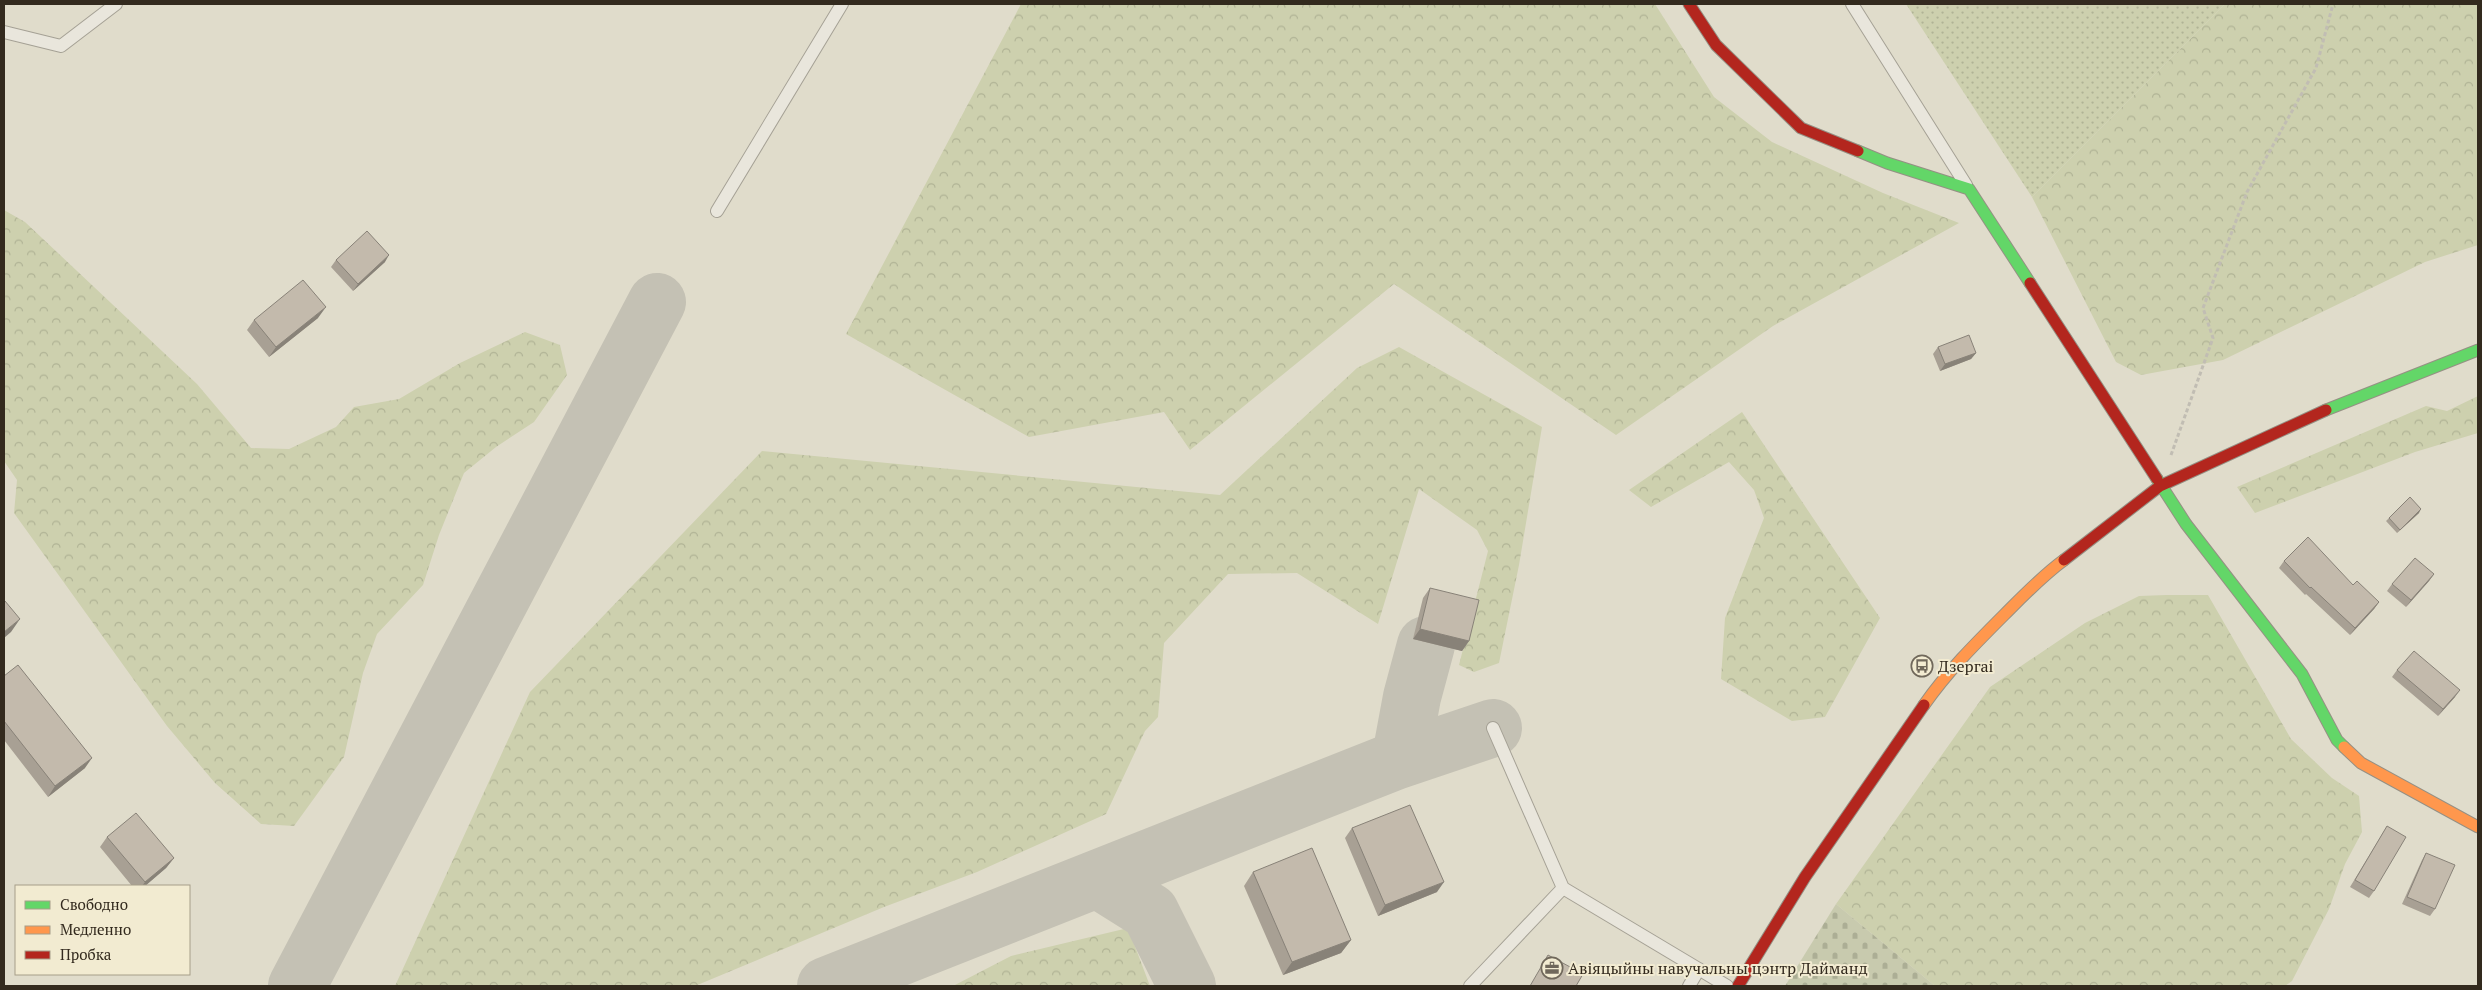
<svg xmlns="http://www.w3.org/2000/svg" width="2482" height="990" viewBox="0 0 2482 990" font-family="'PT Serif',serif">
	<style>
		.forest { fill: url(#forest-crowns) }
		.cemetery { fill: url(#cemetery-stones) }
		.garden { fill: url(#garden-dots) }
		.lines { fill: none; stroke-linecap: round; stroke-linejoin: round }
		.taxiway { stroke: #c4c1b4; stroke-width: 58 }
		.lane-casing { stroke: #a5a195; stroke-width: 14 }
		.fast-casing { stroke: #959084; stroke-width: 13 }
		.slow-casing { stroke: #959084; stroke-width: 13 }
		.jam-casing { stroke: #959084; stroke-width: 13 }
		.path { stroke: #c1bdb3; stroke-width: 3; stroke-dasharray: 4 2.5; stroke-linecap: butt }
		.lane { stroke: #e9e6dc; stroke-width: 12 }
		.fast { stroke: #63d668; stroke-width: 11 }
		.slow { stroke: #ff974d; stroke-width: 11 }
		.jam { stroke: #b3261e; stroke-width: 11 }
		.wall { fill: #a8a094 }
		.shaded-wall { fill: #888278 }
		.building { fill: #c3baac; stroke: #888278 }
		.labels { text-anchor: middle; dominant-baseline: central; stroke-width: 4; stroke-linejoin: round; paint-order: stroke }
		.poi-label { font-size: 16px; fill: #332a1e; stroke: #f2ebd1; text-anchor: start }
	</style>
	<defs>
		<pattern id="forest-crowns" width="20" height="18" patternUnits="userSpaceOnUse" patternTransform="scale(1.25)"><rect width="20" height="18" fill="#cdd0ae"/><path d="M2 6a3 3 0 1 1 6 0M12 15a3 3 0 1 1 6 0" fill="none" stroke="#b0b395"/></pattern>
		<pattern id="cemetery-stones" width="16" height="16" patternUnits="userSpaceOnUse" patternTransform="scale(1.25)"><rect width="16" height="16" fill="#c8caae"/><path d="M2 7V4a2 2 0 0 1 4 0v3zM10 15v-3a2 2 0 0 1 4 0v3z" fill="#acae95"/></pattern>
		<pattern id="garden-dots" width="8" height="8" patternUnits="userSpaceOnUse" patternTransform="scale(1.25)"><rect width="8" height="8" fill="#cdd0ae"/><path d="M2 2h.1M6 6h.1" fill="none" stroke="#b0b395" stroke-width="1.8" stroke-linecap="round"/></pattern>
	</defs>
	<rect width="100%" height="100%" fill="#e0dccb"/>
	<!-- forest -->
	<path class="forest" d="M 1021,4 L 1655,4 L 1714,97 L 1772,142 L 1883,193 L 1959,223 L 1773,326 L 1616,435 L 1394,284 L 1190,450 L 1164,412 L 1029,437 L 846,334 Z
		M 2225,4 L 2478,4 L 2478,245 L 2425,262 L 2223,360 L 2141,375 L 2116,362 L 2032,197 Z
		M 4,210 L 25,222 L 197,384 L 251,448 L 289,449 L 336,427 L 354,407 L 399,399 L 460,363 L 525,332 L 560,345 L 567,375 L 534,422 L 496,447 L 464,473 L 439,535 L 423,585 L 377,634 L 363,673 L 344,757 L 294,826 L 261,824 L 215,783 L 167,726 L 14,513 L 17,480 L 4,461 Z
		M 1399,347 L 1542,427 L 1519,565 L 1499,663 L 1474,672 L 1459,665 L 1488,551 L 1477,530 L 1419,489 L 1378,624 L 1297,573 L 1228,574 L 1164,643 L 1158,717 L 1145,731 L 1106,814 L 977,872 L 884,907 L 695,986 L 395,986 L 530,692 L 762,451 L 1220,495 L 1357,368 Z
		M 2478,396 L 2478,433 L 2415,452 L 2255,513 L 2237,487 L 2426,406 L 2447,411 Z
		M 1742,412 L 1880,618 L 1825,717 L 1792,721 L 1721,679 L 1725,618 L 1764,518 L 1754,490 L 1729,462 L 1651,507 L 1629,490 Z
		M 2166,595 L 2208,595 L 2291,739 L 2332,778 L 2359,796 L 2362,832 L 2345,864 L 2329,909 L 2292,981 L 2285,986 L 1935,986 L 1836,904 L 1990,687 L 2085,623 L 2139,596 Z
		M 1128,928 L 1150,986 L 953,986 L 1011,956 Z"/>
	<!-- cemetery -->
	<path class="cemetery" d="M 1836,904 L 1935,986 L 1785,986 Z"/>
	<!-- garden -->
	<path class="garden" d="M 1906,4 L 2225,4 L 2032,197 Z"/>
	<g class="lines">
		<!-- taxiway -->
		<path class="taxiway" d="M 1395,761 L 1402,751 L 1412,697 L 1426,645
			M 1099,880 L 1150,912 L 1187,986
			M 297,986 L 657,302
			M 826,986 L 1395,761 L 1493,728"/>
		<!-- lane casing -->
		<g class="lane-casing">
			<path id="lane" d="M 1852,4 L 1966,185
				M 4,32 L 61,46 L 116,4
				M 717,211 L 842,4
				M 1493,728 L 1563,888 L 1727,986
				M 1470,986 L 1563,888
				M 1689,986 L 1699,969"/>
		</g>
		<!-- fast casing -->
		<g class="fast-casing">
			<path id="fast" d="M 1858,151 L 1887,163 L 1969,189 L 2030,283
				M 2326,410 L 2478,350
				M 2157,479 L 2186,524 L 2302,674 L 2337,740 L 2344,747"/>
		</g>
		<!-- slow casing -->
		<g class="slow-casing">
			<path id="slow" d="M 1924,705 C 1947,672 1975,644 2004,615 C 2023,596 2042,576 2064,560
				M 2344,747 L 2361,763 L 2478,827"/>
		</g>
		<!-- jam casing -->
		<g class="jam-casing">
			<path id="jam" d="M 1689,4 L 1716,45 L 1801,128 L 1858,151
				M 2030,283 L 2157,479
				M 2064,560 L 2160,486 L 2326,410
				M 1738,986 L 1805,877 L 1924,705"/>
		</g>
		<!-- path -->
		<path class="path" d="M 2171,455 L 2213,338 L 2203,308 L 2247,192 L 2316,68 L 2333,4"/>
		<!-- lane -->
		<use href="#lane" class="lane"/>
		<!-- fast -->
		<use href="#fast" class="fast"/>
		<!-- slow -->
		<use href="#slow" class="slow"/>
		<!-- jam -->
		<use href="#jam" class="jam"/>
	</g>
	<!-- wall -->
	<path class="wall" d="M 336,260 L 385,262 L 353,291 L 331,267 Z
		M 318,318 L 269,357 L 247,330 L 254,320 Z
		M 1938,347 L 1976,353 L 1971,359 L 1940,371 L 1933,354 Z
		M 2419,513 L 2397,533 L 2386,521 L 2389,518 Z
		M 2284,561 L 2353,585 L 2379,602 L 2374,609 L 2350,635 L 2306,594 L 2305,595 L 2279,568 Z
		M 2434,574 L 2429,581 L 2406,607 L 2387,591 L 2392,584 Z
		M 1430,588 L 1469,641 L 1462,651 L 1413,639 L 1423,598 Z
		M 2397,670 L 2455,697 L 2438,716 L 2392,677 Z
		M 4,676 L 85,768 L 48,797 L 4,740 Z
		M 2387,826 L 2374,891 L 2369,898 L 2350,887 Z
		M 1352,828 L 1437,892 L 1378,916 L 1345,838 Z
		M 107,837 L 174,858 L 166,868 L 145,886 L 132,886 L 100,847 Z
		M 2426,853 L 2435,909 L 2430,916 L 2402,904 L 2422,860 Z
		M 1253,872 L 1351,940 L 1341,953 L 1283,975 L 1244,886 Z"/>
	<!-- shaded-wall -->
	<path class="shaded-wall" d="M 389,255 L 385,262 L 353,291 L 358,284 Z
		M 326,307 L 318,318 L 269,357 L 276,347 Z
		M 1976,353 L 1971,359 L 1940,371 L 1945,364 Z
		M 2421,509 L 2419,513 L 2397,533 Z
		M 2434,574 L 2429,581 L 2406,607 L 2411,600 Z
		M 2379,602 L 2374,609 L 2350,635 L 2355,628 Z
		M 20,619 L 11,632 L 4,638 L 4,632 Z
		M 1420,629 L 1469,641 L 1462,651 L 1413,639 Z
		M 2460,690 L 2455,697 L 2438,716 L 2443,709 Z
		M 92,758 L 85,768 L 48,797 L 55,786 Z
		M 174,858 L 166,868 L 145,886 L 142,886 L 145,882 Z
		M 1444,882 L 1437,892 L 1378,916 L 1385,905 Z
		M 1351,940 L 1341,953 L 1283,975 L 1292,962 Z"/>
	<!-- building -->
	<path class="building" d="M 367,231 L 389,255 L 358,284 L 336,260 Z
		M 303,280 L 326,307 L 276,347 L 254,320 Z
		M 1969,335 L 1976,353 L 1945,364 L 1938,347 Z
		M 2410,497 L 2421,509 L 2400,530 L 2389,518 Z
		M 2308,537 L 2353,585 L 2357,581 L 2379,602 L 2355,628 L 2311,587 L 2310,588 L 2284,561 Z
		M 2415,558 L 2434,574 L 2411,600 L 2392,584 Z
		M 1430,588 L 1479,600 L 1469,641 L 1420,629 Z
		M 5,601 L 20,619 L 4,632 L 4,602 Z
		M 2414,651 L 2460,690 L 2443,709 L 2397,670 Z
		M 18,665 L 92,758 L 55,786 L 4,721 L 4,676 Z
		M 1410,805 L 1444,882 L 1385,905 L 1352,828 Z
		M 136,813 L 174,858 L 145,882 L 107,837 Z
		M 2387,826 L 2406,837 L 2374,891 L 2355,880 Z
		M 1312,848 L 1351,940 L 1292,962 L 1253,872 Z
		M 2426,853 L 2455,865 L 2435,909 L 2407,897 Z
		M 1548,955 L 1583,974 L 1576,986 L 1530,986 Z"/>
	<!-- icons -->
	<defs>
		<g id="bus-ring" transform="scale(1.125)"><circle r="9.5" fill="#f2ebd1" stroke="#70685b" stroke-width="1.5"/><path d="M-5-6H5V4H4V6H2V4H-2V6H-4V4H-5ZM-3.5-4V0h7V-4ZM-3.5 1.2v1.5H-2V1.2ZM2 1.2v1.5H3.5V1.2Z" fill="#70685b"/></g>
		<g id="office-ring" transform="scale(1.125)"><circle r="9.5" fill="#f2ebd1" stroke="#70685b" stroke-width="1.5"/><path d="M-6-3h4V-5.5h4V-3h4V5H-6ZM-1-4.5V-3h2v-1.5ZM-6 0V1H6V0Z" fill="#70685b"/></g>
	</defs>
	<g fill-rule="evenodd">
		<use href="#bus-ring" x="1922" y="666"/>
		<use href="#office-ring" x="1552" y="968"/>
	</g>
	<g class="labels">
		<!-- poi labels -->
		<g class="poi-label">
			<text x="1938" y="666">Дзергаі</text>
			<text x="1568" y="968">Авіяцыйны навучальны цэнтр Дайманд</text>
		</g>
	</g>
	<!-- border -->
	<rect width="2482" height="990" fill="none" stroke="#332a1e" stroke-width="10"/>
	<!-- legend -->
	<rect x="15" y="885" width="175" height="90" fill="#f2ebd1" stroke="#a69e89"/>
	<rect x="25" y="901" width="25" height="8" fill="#63d668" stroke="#a69e89"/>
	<text x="60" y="910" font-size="15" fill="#332a1e">Свободно</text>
	<rect x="25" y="926" width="25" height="8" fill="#ff974d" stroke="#a69e89"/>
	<text x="60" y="935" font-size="15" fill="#332a1e">Медленно</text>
	<rect x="25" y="951" width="25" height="8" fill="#b3261e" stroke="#a69e89"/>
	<text x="60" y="960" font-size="15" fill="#332a1e">Пробка</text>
</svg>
